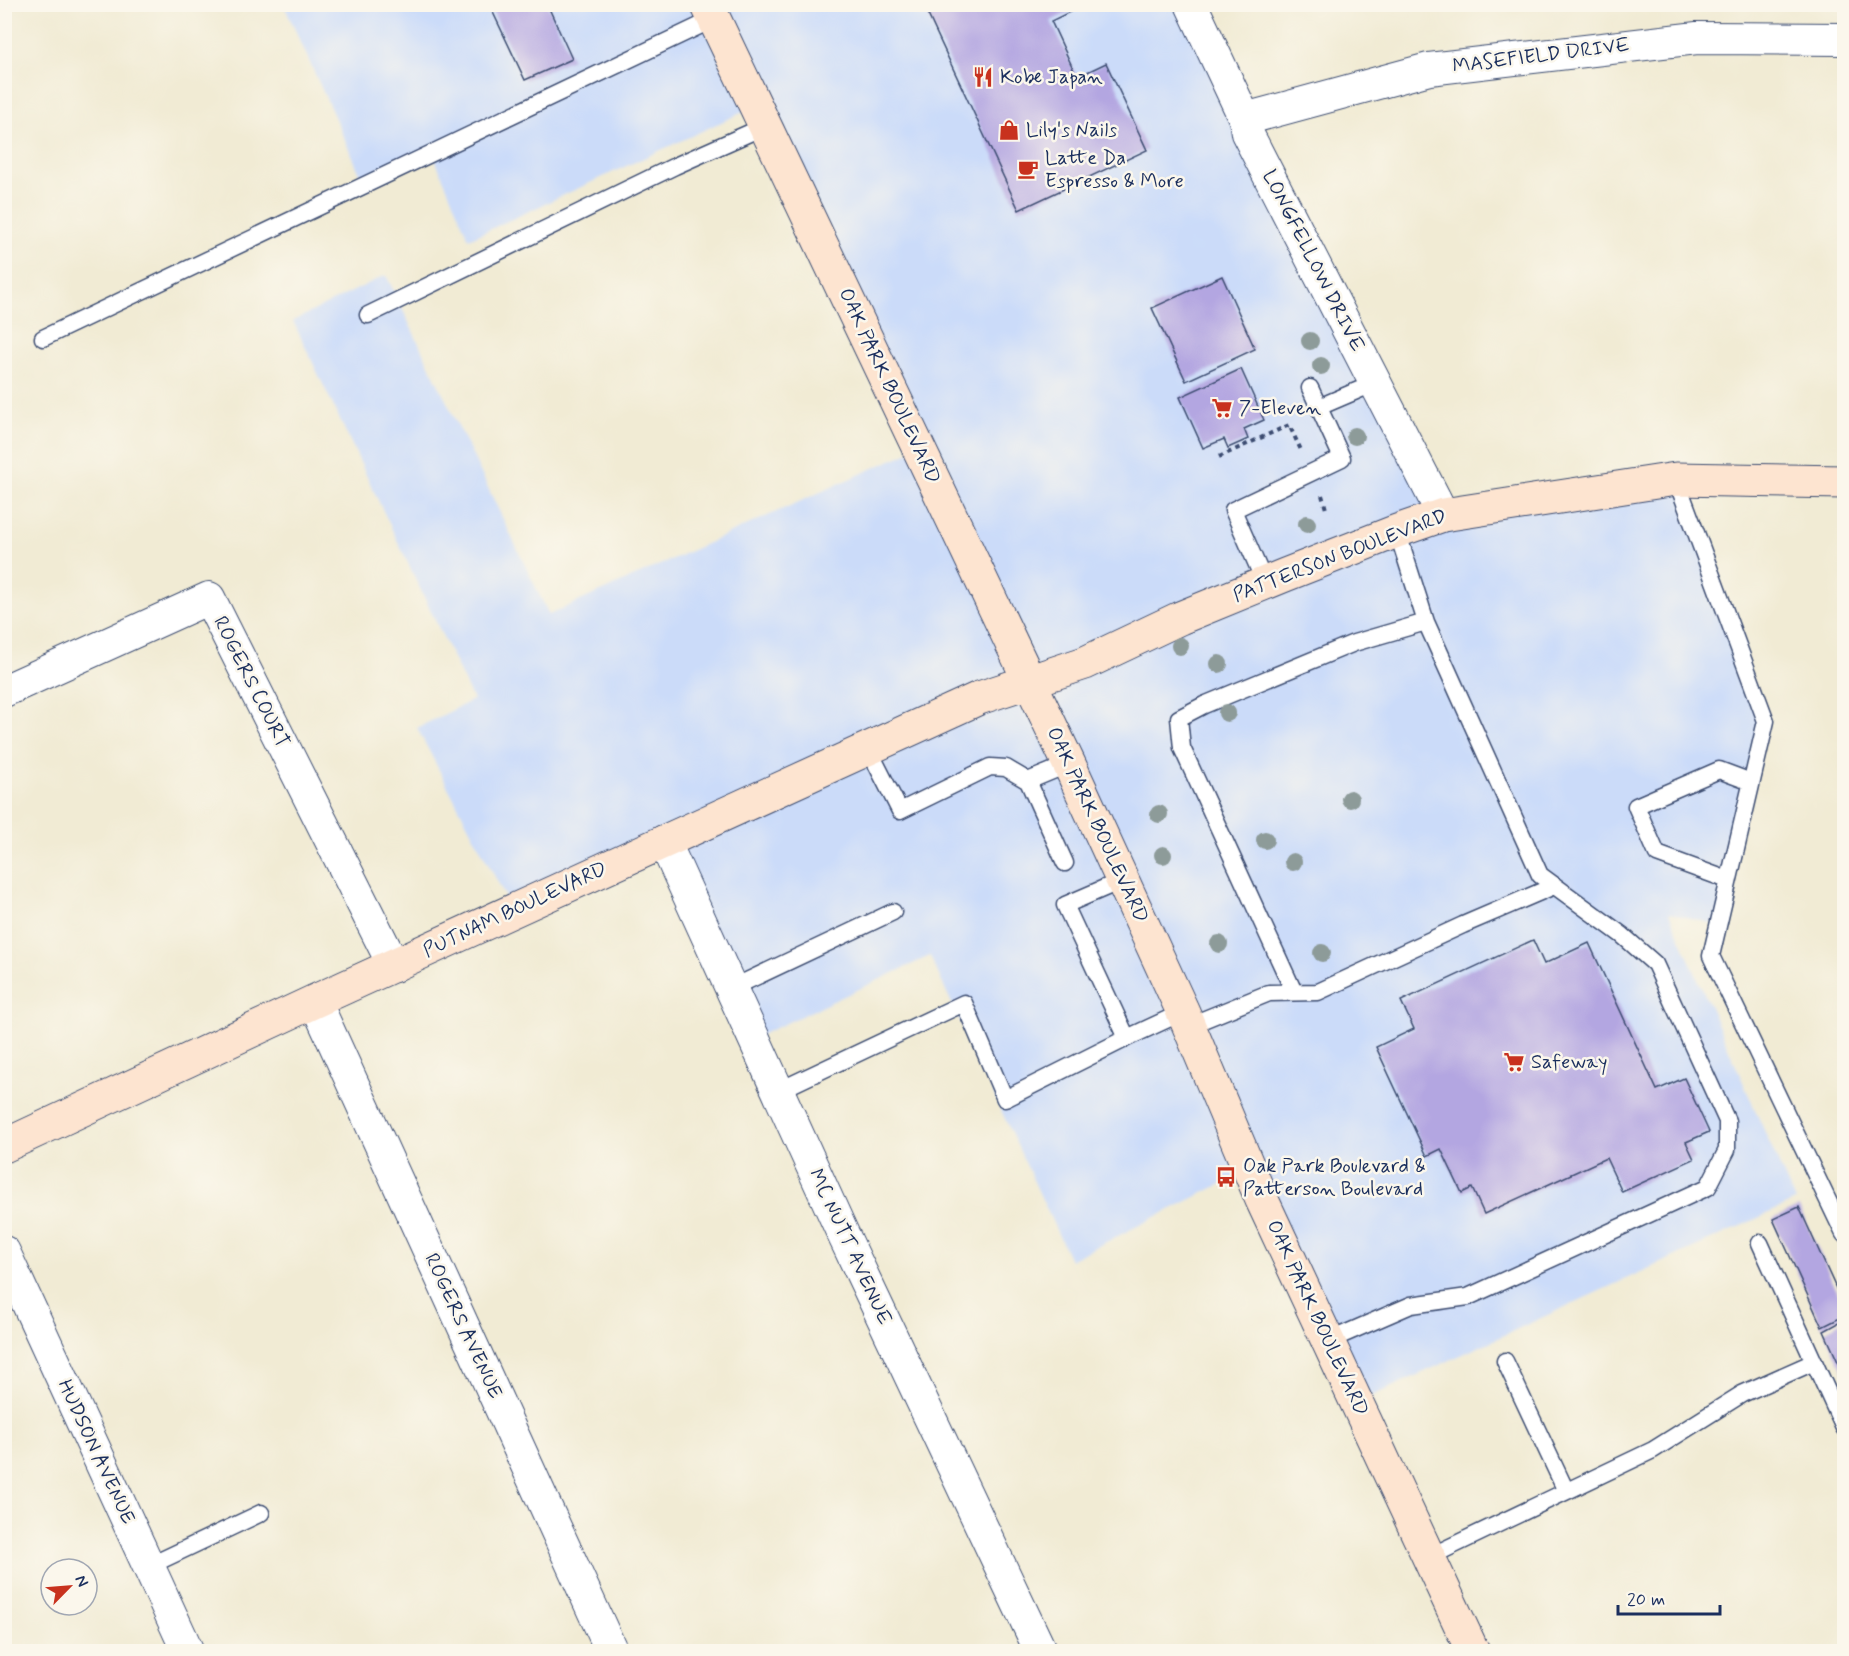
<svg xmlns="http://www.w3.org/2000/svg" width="1849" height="1656" viewBox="0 0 1849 1656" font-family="Mynerve,sans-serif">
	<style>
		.built { fill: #cbdbf9 }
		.building { fill: #b3a6e1 }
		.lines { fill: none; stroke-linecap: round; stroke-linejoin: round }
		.lane-casing { stroke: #3b4b70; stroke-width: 19 }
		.street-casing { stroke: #3b4b70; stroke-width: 34 }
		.secondary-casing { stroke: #3b4b70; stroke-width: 35 }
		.path { stroke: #3b4b70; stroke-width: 4; stroke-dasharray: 4.5 4.5; stroke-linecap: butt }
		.lane { stroke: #fff; stroke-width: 16 }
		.street { stroke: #fff; stroke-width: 32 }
		.secondary { stroke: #fde4d0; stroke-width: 33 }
		.tree { fill: #8d9b99 }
		.labels { text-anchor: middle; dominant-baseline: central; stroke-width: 5; stroke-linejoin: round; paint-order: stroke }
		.street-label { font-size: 20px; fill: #1b2f5e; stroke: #fbf7ec }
		.poi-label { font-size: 20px; fill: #1b2f5e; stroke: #fbf7ec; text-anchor: start }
	</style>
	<rect width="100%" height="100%" fill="#fbf7ec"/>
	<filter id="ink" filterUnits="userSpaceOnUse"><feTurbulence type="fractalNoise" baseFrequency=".0167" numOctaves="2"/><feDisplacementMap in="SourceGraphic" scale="12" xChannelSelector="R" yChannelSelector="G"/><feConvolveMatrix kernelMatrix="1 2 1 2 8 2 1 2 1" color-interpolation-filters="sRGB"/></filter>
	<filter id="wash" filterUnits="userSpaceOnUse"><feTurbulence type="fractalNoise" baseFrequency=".008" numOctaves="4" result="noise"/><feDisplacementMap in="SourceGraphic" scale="24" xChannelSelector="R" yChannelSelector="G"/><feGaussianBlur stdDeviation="1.35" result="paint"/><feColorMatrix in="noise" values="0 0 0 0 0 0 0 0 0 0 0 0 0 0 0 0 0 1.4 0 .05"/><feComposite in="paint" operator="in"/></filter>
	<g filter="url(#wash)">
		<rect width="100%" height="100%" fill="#f1ebd4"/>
		<!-- built -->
		<path class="built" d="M 284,5 L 1191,5 L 1443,515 L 1676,479 L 1766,721 L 1718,925 L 1669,913 L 1795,1201 L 1357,1403 L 1249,1170 L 1070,1260 L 930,956 L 754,1038 L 664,841 L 513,911 L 417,728 L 473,700 L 293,321 L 386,275 L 549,615 L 918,448 L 756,106 L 469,239 L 432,152 L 365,185 Z"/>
		<g id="blocks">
			<!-- building -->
			<path class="building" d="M 489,4 L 547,4 L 572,59 L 525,80 Z
				M 923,4 L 1086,4 L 1051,21 L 1077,77 L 1106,63 L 1147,150 L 1019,210 Z
				M 1222,276 L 1255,349 L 1186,381 L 1152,308 Z
				M 1241,369 L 1264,420 L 1244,429 L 1248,439 L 1228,448 L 1224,439 L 1203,448 L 1180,397 Z
				M 1533,940 L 1544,964 L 1589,943 L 1657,1090 L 1684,1078 L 1709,1132 L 1686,1142 L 1694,1159 L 1622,1192 L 1606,1158 L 1484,1214 L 1472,1188 L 1462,1193 L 1441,1149 L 1427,1156 L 1376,1047 L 1414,1029 L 1401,1001 Z
				M 1799,1207 L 1844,1306 L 1844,1316 L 1822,1327 L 1773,1219 Z
				M 1844,1320 L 1844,1375 L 1824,1331 Z"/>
		</g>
	</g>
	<g filter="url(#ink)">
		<use href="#blocks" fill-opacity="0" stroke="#3b4b70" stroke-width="1.5"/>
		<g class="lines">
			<!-- lane casing -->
			<g class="lane-casing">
				<path id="lane" d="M 368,315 L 675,166 L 765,126
					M 43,338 L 714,19
					M 1319,407 L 1375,383
					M 1676,479 L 1766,721 L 1711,956 L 1844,1234
					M 1265,583 L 1233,510 L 1342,458 L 1310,388
					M 868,748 L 900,811 L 990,767 L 1006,768 L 1028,781 L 1069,764
					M 1028,781 L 1065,863
					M 1123,880 L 1065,905 L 1127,1038 L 1183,1012
					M 1728,880 L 1657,854 L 1636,806 L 1719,770 L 1751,782
					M 732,988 L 893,912
					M 1294,992 L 1182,748 L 1179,718 L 1204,705 L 1354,643 L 1426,622
					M 1188,1026 L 1269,993 L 1318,992 L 1463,925 L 1554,886
					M 778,1091 L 964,1003 L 1005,1099 L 1127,1038
					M 1760,1243 L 1814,1362
					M 1328,1341 L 1411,1305 L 1468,1297 L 1708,1187 L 1727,1150 L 1727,1121 L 1655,964 L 1622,935 L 1540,875 L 1426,622 L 1397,531
					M 1505,1361 L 1566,1491
					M 1429,1557 L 1653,1450 L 1742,1394 L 1814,1362 L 1844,1428
					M 149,1566 L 261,1513"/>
			</g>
			<!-- street casing -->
			<g class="street-casing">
				<path id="street" d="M 1191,4 L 1245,119 L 1247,133 L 1443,515
					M 1245,119 L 1429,69 L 1697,38 L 1844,39
					M 4,691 L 209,598 L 394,966
					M 664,841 L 843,1234 L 1041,1652
					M 315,1001 L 612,1652
					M 4,1252 L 188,1652"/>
			</g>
			<!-- secondary casing -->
			<g class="secondary-casing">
				<path id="secondary" d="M 707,4 L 1069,764 L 1183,1012 L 1262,1200 L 1473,1652
					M 4,1146 L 315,1001 L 979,698 L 1085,663 L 1180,618 L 1285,575 L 1397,531 L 1443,515 L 1676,479 L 1844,482"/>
			</g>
			<!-- path -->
			<path class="path" d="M 1219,457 L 1289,425 L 1301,450
				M 1322,495 L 1326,509"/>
			<!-- lane -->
			<use href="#lane" class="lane"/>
			<!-- street -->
			<use href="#street" class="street"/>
			<!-- secondary -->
			<use href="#secondary" class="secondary"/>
		</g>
		<!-- trees -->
		<g class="tree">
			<circle cx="1310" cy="341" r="9"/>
			<circle cx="1321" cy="366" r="9"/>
			<circle cx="1355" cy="436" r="9"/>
			<circle cx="1307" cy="524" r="9"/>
			<circle cx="1180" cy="646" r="9"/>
			<circle cx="1219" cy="664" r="9"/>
			<circle cx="1227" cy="713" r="9"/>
			<circle cx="1350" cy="799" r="9"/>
			<circle cx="1159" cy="814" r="9"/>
			<circle cx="1265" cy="840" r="9"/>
			<circle cx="1163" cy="855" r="9"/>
			<circle cx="1293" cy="862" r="9"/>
			<circle cx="1219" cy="944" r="9"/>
			<circle cx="1322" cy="953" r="9"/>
		</g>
	</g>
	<!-- icons -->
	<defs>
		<g id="restaurant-bare" transform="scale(1.62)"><path d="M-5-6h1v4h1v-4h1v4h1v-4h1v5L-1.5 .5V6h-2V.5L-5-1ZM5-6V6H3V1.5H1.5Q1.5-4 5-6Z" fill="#c8321e" stroke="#fbf7ec" stroke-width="2.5" paint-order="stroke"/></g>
		<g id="shop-bare" transform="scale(1.62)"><path d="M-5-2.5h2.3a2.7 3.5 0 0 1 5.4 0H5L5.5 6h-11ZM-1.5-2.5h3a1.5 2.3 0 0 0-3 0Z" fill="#c8321e" stroke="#fbf7ec" stroke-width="2.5" paint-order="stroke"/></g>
		<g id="cafe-bare" transform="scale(1.62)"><path d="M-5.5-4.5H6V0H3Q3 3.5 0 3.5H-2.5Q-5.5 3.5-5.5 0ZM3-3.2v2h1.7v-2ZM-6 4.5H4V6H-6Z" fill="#c8321e" stroke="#fbf7ec" stroke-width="2.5" paint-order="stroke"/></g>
		<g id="supermarket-bare" transform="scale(1.62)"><path d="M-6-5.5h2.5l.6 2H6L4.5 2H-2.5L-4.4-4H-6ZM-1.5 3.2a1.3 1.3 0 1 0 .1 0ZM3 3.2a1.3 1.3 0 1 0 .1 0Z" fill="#c8321e" stroke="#fbf7ec" stroke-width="2.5" paint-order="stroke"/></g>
		<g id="bus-bare" transform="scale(1.62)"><path d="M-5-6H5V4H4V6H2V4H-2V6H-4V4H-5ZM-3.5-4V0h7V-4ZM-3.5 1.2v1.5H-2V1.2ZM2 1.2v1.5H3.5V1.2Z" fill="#c8321e" stroke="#fbf7ec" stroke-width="2.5" paint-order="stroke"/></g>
	</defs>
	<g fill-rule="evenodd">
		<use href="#restaurant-bare" x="983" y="77"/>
		<use href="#shop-bare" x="1009" y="130"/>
		<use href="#cafe-bare" x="1028" y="169"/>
		<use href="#supermarket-bare" x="1222" y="408"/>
		<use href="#supermarket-bare" x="1514" y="1062"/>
		<use href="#bus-bare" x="1226" y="1177"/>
	</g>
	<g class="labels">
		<!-- street labels -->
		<g class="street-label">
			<text transform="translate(1541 56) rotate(-7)">MASEFIELD DRIVE</text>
			<text transform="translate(1313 261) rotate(63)">LONGFELLOW DRIVE</text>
			<text transform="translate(889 386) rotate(65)">OAK PARK BOULEVARD</text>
			<text transform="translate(1340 556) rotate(-21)">PATTERSON BOULEVARD</text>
			<text transform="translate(251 682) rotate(63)">ROGERS COURT</text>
			<text transform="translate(1097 825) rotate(65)">OAK PARK BOULEVARD</text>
			<text transform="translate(515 910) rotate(-25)">PUTNAM BOULEVARD</text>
			<text transform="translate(850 1247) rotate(65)">MC NUTT AVENUE</text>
			<text transform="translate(1317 1318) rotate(65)">OAK PARK BOULEVARD</text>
			<text transform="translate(463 1326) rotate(65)">ROGERS AVENUE</text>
			<text transform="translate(96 1452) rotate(65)">HUDSON AVENUE</text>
		</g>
		<!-- poi labels -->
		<g class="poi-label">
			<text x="1000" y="77">Kobe Japan</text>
			<text x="1026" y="130">Lily's Nails</text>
			<text x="1045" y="158">Latte Da<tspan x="1045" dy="23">Espresso &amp; More</tspan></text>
			<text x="1239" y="408">7-Eleven</text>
			<text x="1531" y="1062">Safeway</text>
			<text x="1243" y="1166">Oak Park Boulevard &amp;<tspan x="1243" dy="23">Patterson Boulevard</tspan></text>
		</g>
	</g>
	<!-- margin -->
	<rect width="1849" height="1656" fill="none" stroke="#fbf7ec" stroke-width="24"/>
	<!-- north arrow -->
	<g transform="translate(69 1587) rotate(65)"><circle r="28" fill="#fbf7ec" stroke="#a1a7b3" stroke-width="1.5"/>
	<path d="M0-4.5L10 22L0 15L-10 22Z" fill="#c8321e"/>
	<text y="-9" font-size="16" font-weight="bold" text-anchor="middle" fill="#1b2f5e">N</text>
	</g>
	<!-- scale -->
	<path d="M1618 1605v9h102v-9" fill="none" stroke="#1b2f5e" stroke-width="3"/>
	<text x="1627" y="1605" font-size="18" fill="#1b2f5e" stroke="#fbf7ec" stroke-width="4.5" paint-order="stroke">20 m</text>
</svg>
